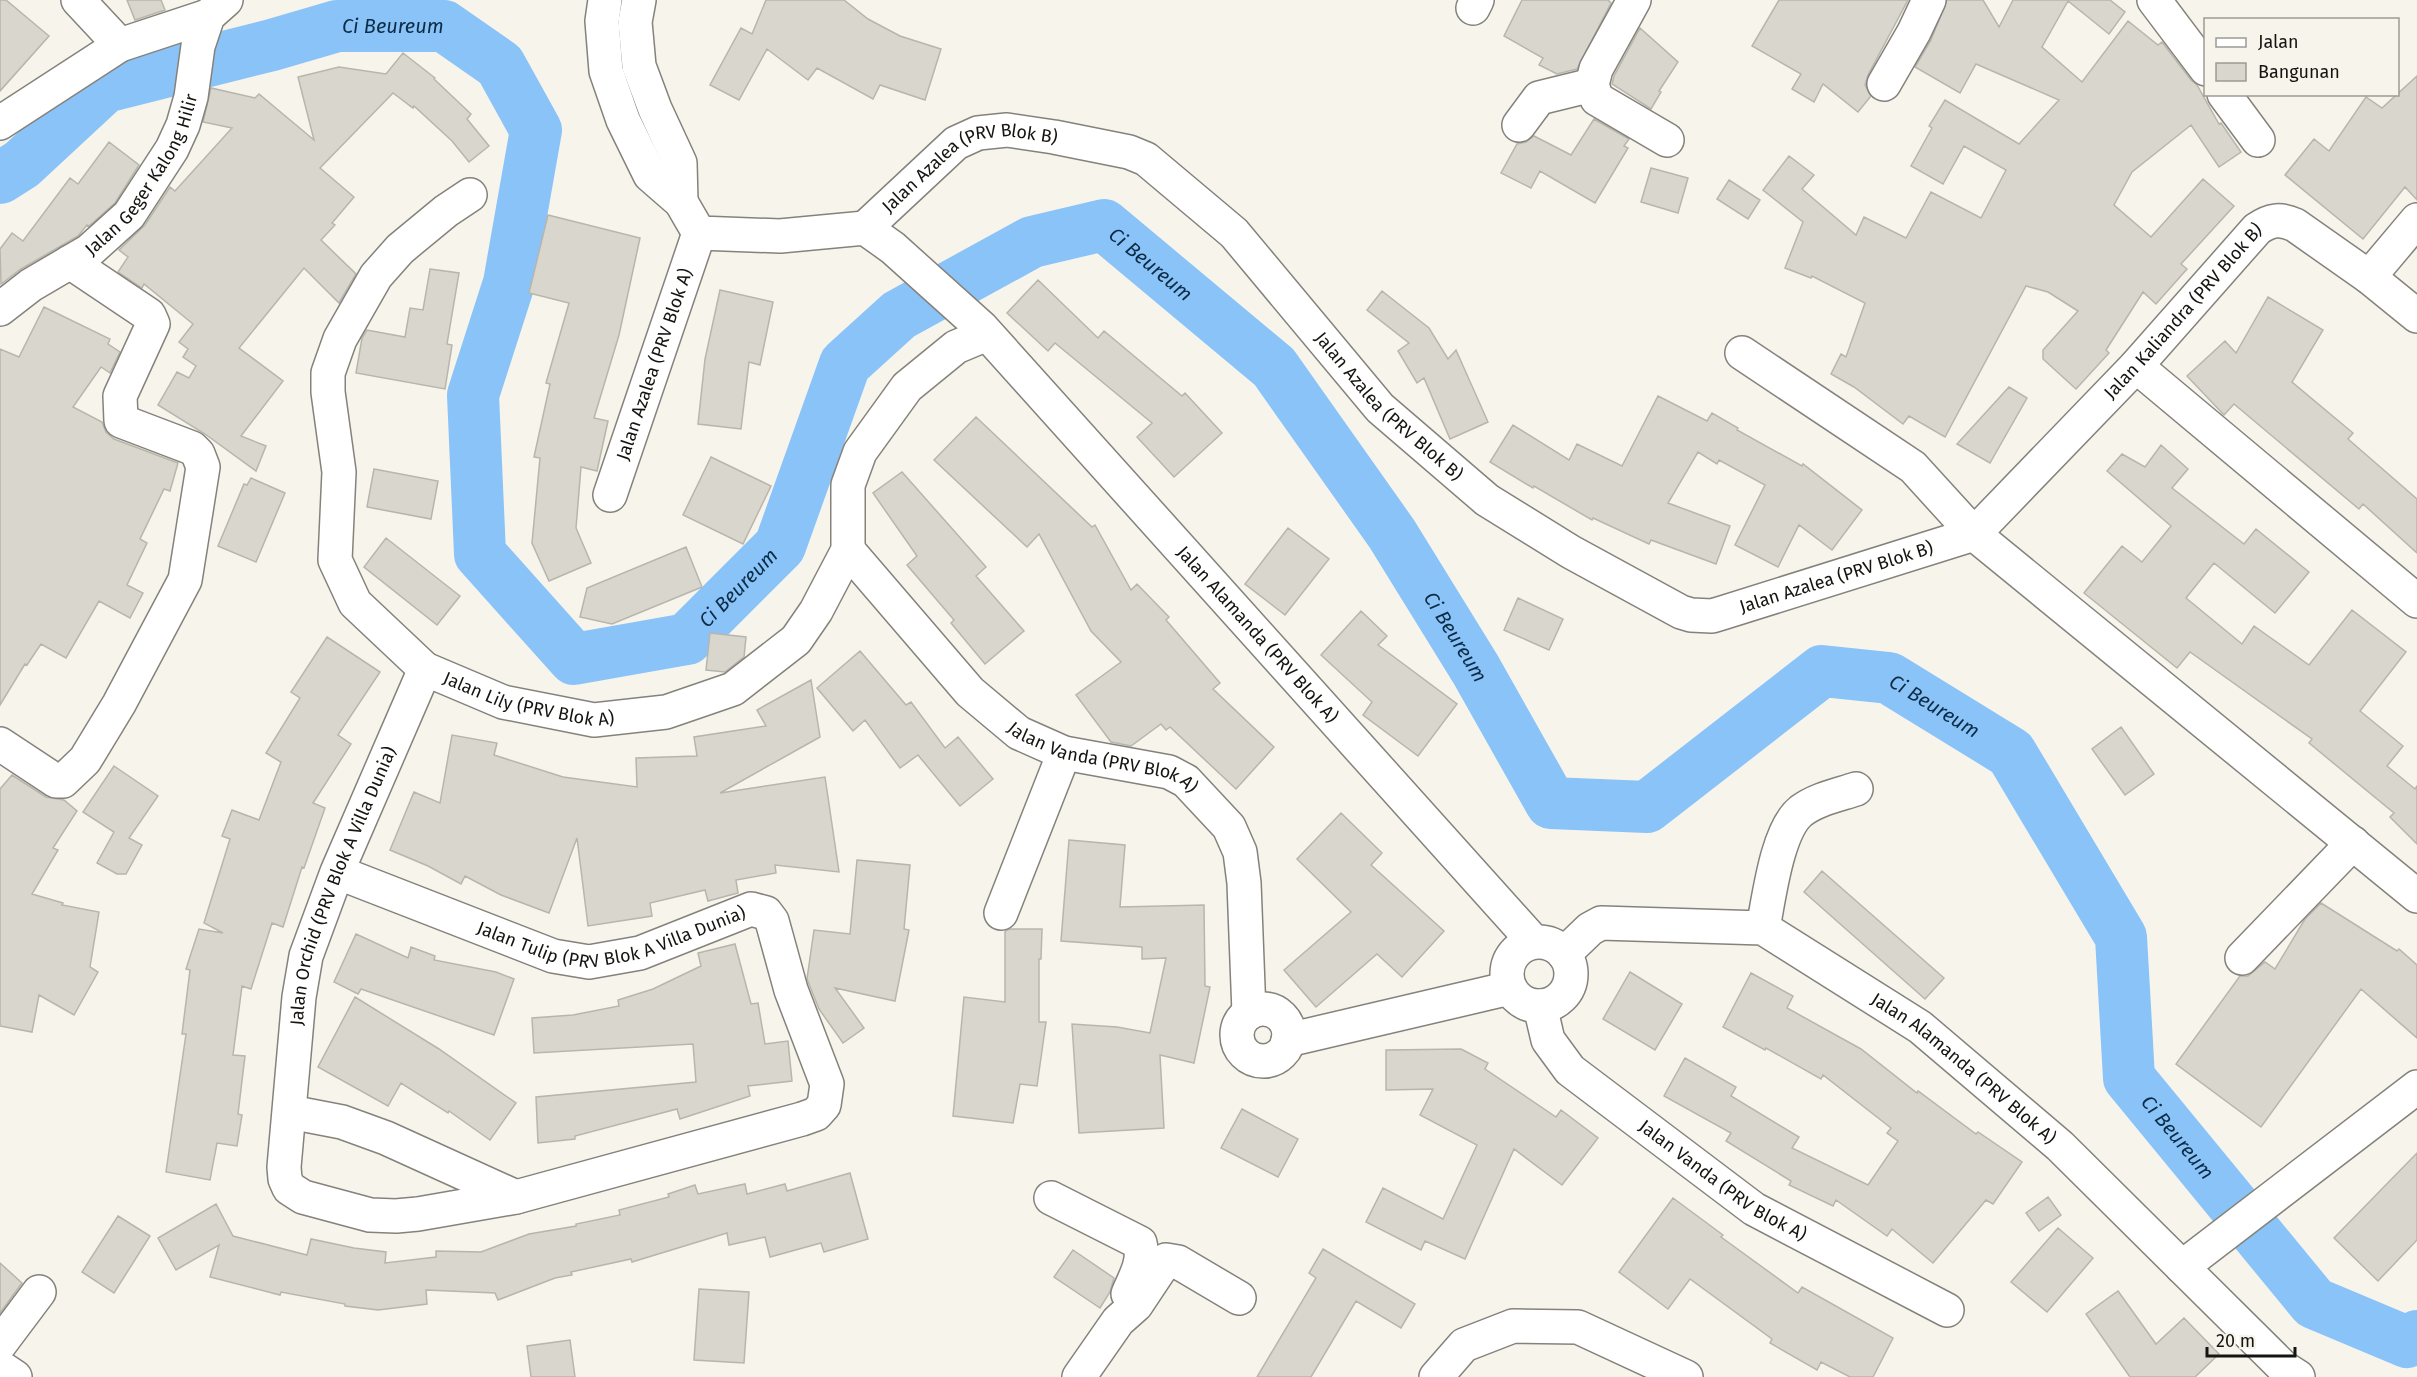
<svg xmlns="http://www.w3.org/2000/svg" width="2417" height="1377" viewBox="0 0 2417 1377" font-family="'Fira Sans',sans-serif">
	<style>
		.lines { fill: none; stroke-linecap: round; stroke-linejoin: round }
		.river { stroke: #8ac3f8; stroke-width: 52 }
		.building { fill: #d9d6ce; stroke: #b8b5ad; stroke-width: 1.5 }
		.minor-casing { stroke: #85827b; stroke-width: 36 }
		.major-casing { stroke: #85827b; stroke-width: 36 }
		.minor { stroke: #fff; stroke-width: 33 }
		.major { stroke: #fff; stroke-width: 33 }
		.labels { text-anchor: middle; dominant-baseline: central; stroke-width: 6; stroke-linejoin: round; paint-order: stroke }
		.street-label { font-size: 18px; fill: #151411; stroke: #f7f4ec }
		.water-label { font-size: 20px; font-style: italic; fill: #0c2b45; stroke: #f7f4ec }
	</style>
	<rect width="100%" height="100%" fill="#f7f4ec"/>
	<g class="lines">
		<!-- river -->
		<path class="river" id="s1" d="M 0,178 L 22,164 L 105,87 L 272,45 L 337,26 L 444,26 L 500,65 L 536,130 L 509,283 L 473,395 L 480,554 L 574,659 L 687,639 L 780,546 L 845,364 L 899,315 L 1032,242 L 1104,225 L 1274,367 L 1392,534 L 1476,670 L 1551,803 L 1647,807 L 1822,671 L 1889,678 L 2011,753 L 2121,937 L 2129,1078 L 2314,1303 L 2407,1342 L 2417,1336"/>
	</g>
	<!-- building -->
	<path class="building" d="M 0,0 L 6,0 L 49,36 L 0,91 Z
		M 127,0 L 161,0 L 165,10 L 135,20 Z
		M 766,0 L 844,0 L 868,19 L 900,36 L 941,49 L 925,100 L 880,85 L 873,99 L 817,68 L 808,80 L 767,49 L 739,100 L 710,85 L 741,28 L 752,34 Z
		M 1522,0 L 1608,0 L 1611,3 L 1577,69 L 1557,74 L 1539,65 L 1543,58 L 1504,36 Z
		M 1779,0 L 1908,0 L 1868,75 L 1865,85 L 1871,96 L 1858,112 L 1823,84 L 1814,102 L 1792,89 L 1801,74 L 1752,46 Z
		M 1947,0 L 1983,0 L 1999,27 L 2013,0 L 2110,0 L 2125,12 L 2109,34 L 2068,1 L 2042,47 L 2082,82 L 2128,21 L 2158,45 L 2162,42 L 2191,80 L 2197,85 L 2219,124 L 2221,123 L 2241,152 L 2219,167 L 2191,125 L 2132,172 L 2114,205 L 2151,237 L 2203,179 L 2234,206 L 2181,264 L 2187,269 L 2156,304 L 2143,292 L 2106,350 L 2109,353 L 2076,389 L 2043,359 L 2043,350 L 2078,311 L 2048,292 L 2026,286 L 1945,437 L 1909,416 L 1903,424 L 1854,387 L 1831,374 L 1841,354 L 1846,357 L 1865,303 L 1812,276 L 1811,278 L 1785,268 L 1803,222 L 1763,190 L 1789,156 L 1814,175 L 1802,189 L 1856,235 L 1864,217 L 1906,238 L 1931,192 L 1981,218 L 2006,170 L 1964,146 L 1943,184 L 1911,166 L 1932,128 L 1929,126 L 1945,100 L 2019,144 L 2059,100 L 1976,64 L 1960,93 L 1915,67 L 1931,40 Z
		M 1640,28 L 1678,62 L 1659,91 L 1661,92 L 1651,109 L 1612,84 L 1614,76 Z
		M 403,53 L 435,78 L 434,79 L 471,114 L 467,119 L 489,146 L 469,162 L 452,141 L 414,106 L 413,108 L 393,93 L 320,168 L 354,197 L 332,223 L 335,225 L 321,240 L 356,274 L 339,303 L 304,268 L 239,348 L 283,381 L 241,436 L 266,446 L 256,471 L 205,434 L 158,405 L 177,372 L 189,378 L 196,366 L 183,357 L 188,349 L 179,342 L 193,324 L 144,284 L 142,288 L 118,272 L 128,257 L 119,250 L 145,225 L 170,187 L 175,191 L 232,128 L 203,122 L 211,88 L 255,98 L 259,94 L 314,140 L 298,77 L 339,67 L 386,74 Z
		M 2417,76 L 2417,200 L 2405,187 L 2363,239 L 2285,175 L 2314,139 L 2329,151 L 2366,97 L 2382,108 Z
		M 1594,119 L 1629,139 L 1624,146 L 1628,148 L 1595,203 L 1540,171 L 1531,188 L 1501,173 L 1517,144 L 1526,142 L 1534,136 L 1571,155 Z
		M 109,142 L 139,165 L 115,203 L 89,226 L 87,225 L 78,236 L 21,269 L 1,284 L 0,249 L 12,233 L 23,241 L 70,178 L 78,184 Z
		M 1651,168 L 1688,178 L 1678,213 L 1641,202 Z
		M 1729,180 L 1760,200 L 1748,219 L 1717,199 Z
		M 548,215 L 640,238 L 619,335 L 594,418 L 608,421 L 597,471 L 581,467 L 576,528 L 591,563 L 549,581 L 532,543 L 540,458 L 534,457 L 550,384 L 546,383 L 569,303 L 529,293 Z
		M 430,269 L 459,273 L 447,344 L 452,345 L 445,389 L 356,373 L 362,338 L 367,330 L 405,337 L 410,308 L 423,310 Z
		M 1038,280 L 1098,338 L 1104,331 L 1182,396 L 1185,393 L 1222,433 L 1174,477 L 1137,437 L 1152,423 L 1055,343 L 1048,351 L 1007,313 Z
		M 720,290 L 773,302 L 760,365 L 749,362 L 741,429 L 698,424 L 705,359 Z
		M 1382,291 L 1429,328 L 1448,359 L 1456,350 L 1488,422 L 1450,439 L 1424,378 L 1417,383 L 1398,351 L 1409,343 L 1367,310 Z
		M 2268,297 L 2323,330 L 2292,382 L 2353,433 L 2348,439 L 2417,499 L 2417,553 L 2363,504 L 2359,509 L 2234,404 L 2224,415 L 2187,376 L 2225,341 L 2236,353 Z
		M 44,307 L 110,339 L 108,344 L 120,352 L 110,373 L 101,367 L 73,407 L 102,422 L 106,432 L 114,439 L 178,463 L 170,491 L 164,489 L 140,539 L 147,543 L 127,585 L 143,593 L 130,618 L 99,601 L 66,658 L 41,644 L 27,665 L 25,664 L 0,705 L 0,349 L 19,357 Z
		M 2009,387 L 2027,398 L 1990,463 L 1957,444 Z
		M 1658,396 L 1707,421 L 1712,413 L 1738,428 L 1737,430 L 1802,466 L 1803,464 L 1862,510 L 1832,550 L 1799,525 L 1778,567 L 1735,545 L 1765,485 L 1719,460 L 1717,464 L 1698,452 L 1668,503 L 1730,526 L 1716,564 L 1651,540 L 1649,544 L 1593,518 L 1592,520 L 1534,486 L 1533,488 L 1490,462 L 1513,425 L 1569,460 L 1577,444 L 1622,466 Z
		M 976,417 L 1092,527 L 1095,525 L 1131,590 L 1137,584 L 1169,617 L 1166,620 L 1220,683 L 1213,689 L 1274,747 L 1236,789 L 1170,727 L 1166,730 L 1161,724 L 1131,746 L 1111,742 L 1076,695 L 1121,662 L 1091,631 L 1039,534 L 1027,547 L 934,460 Z
		M 2161,445 L 2188,469 L 2172,488 L 2244,544 L 2256,529 L 2309,572 L 2275,613 L 2214,563 L 2186,598 L 2242,644 L 2254,626 L 2309,665 L 2352,610 L 2406,652 L 2360,711 L 2403,746 L 2387,766 L 2415,789 L 2417,786 L 2417,844 L 2390,817 L 2394,813 L 2309,743 L 2312,739 L 2190,652 L 2177,668 L 2084,593 L 2122,546 L 2142,562 L 2171,526 L 2107,471 L 2122,454 L 2145,467 Z
		M 711,457 L 771,486 L 743,544 L 683,515 Z
		M 374,469 L 438,481 L 431,519 L 367,507 Z
		M 902,472 L 986,567 L 976,576 L 1024,631 L 985,664 L 951,623 L 954,620 L 907,565 L 917,556 L 873,493 Z
		M 251,478 L 285,493 L 256,562 L 218,546 L 244,484 L 247,485 Z
		M 1288,528 L 1329,559 L 1285,615 L 1245,584 Z
		M 386,538 L 460,596 L 437,625 L 364,567 Z
		M 686,547 L 702,587 L 612,624 L 580,617 L 587,588 Z
		M 1518,598 L 1563,619 L 1549,650 L 1504,630 Z
		M 1361,611 L 1387,636 L 1378,645 L 1457,704 L 1418,756 L 1363,715 L 1372,702 L 1321,655 Z
		M 710,633 L 746,637 L 744,657 L 725,672 L 706,670 Z
		M 327,637 L 380,672 L 338,735 L 351,744 L 313,803 L 325,808 L 304,868 L 302,867 L 283,927 L 272,923 L 251,989 L 242,986 L 233,1055 L 245,1056 L 238,1114 L 242,1115 L 237,1146 L 217,1143 L 210,1180 L 166,1172 L 186,1034 L 182,1034 L 190,970 L 186,969 L 199,929 L 223,933 L 204,923 L 230,839 L 222,836 L 232,810 L 259,820 L 281,762 L 266,753 L 300,698 L 291,692 Z
		M 860,651 L 906,705 L 911,702 L 945,748 L 958,737 L 993,779 L 960,806 L 918,755 L 900,768 L 865,720 L 853,731 L 817,688 Z
		M 811,680 L 820,737 L 720,793 L 825,777 L 839,872 L 775,865 L 776,873 L 736,880 L 738,893 L 708,901 L 705,890 L 650,903 L 652,916 L 588,926 L 577,838 L 549,913 L 501,895 L 465,876 L 461,884 L 428,866 L 390,850 L 414,792 L 440,803 L 452,735 L 497,743 L 494,755 L 563,777 L 637,787 L 636,758 L 697,756 L 694,737 L 766,726 L 757,710 Z
		M 2121,727 L 2154,774 L 2125,795 L 2092,749 Z
		M 114,766 L 158,796 L 129,838 L 142,845 L 126,874 L 117,874 L 97,863 L 114,832 L 83,812 Z
		M 12,775 L 46,797 L 64,800 L 77,811 L 53,848 L 58,850 L 32,894 L 63,903 L 62,905 L 99,912 L 90,967 L 98,972 L 74,1015 L 39,995 L 32,1032 L 0,1026 L 0,789 Z
		M 1341,813 L 1382,853 L 1371,865 L 1444,931 L 1402,977 L 1377,954 L 1316,1007 L 1284,970 L 1351,912 L 1297,859 Z
		M 1069,840 L 1125,845 L 1120,907 L 1204,905 L 1205,986 L 1210,987 L 1194,1063 L 1160,1055 L 1164,1128 L 1079,1133 L 1072,1024 L 1117,1027 L 1150,1033 L 1166,958 L 1142,959 L 1142,947 L 1061,941 Z
		M 857,860 L 910,865 L 904,929 L 909,930 L 895,1001 L 835,988 L 864,1028 L 843,1043 L 819,1009 L 807,979 L 814,930 L 850,934 Z
		M 1822,871 L 1944,978 L 1925,999 L 1804,892 Z
		M 2321,903 L 2397,951 L 2399,949 L 2417,965 L 2417,1038 L 2361,989 L 2261,1127 L 2176,1064 L 2240,976 L 2248,976 L 2265,962 L 2275,969 L 2305,919 Z
		M 1010,929 L 1042,929 L 1041,959 L 1039,959 L 1039,1022 L 1046,1022 L 1037,1086 L 1020,1084 L 1013,1123 L 953,1116 L 964,997 L 1005,1002 L 1005,931 Z
		M 356,934 L 408,958 L 411,947 L 435,956 L 434,960 L 496,972 L 514,979 L 494,1035 L 361,989 L 358,994 L 334,982 Z
		M 735,944 L 751,1004 L 758,1003 L 765,1044 L 788,1041 L 792,1081 L 748,1086 L 750,1096 L 680,1119 L 677,1109 L 575,1136 L 575,1139 L 538,1143 L 536,1097 L 696,1082 L 693,1044 L 534,1053 L 532,1018 L 573,1015 L 619,1006 L 618,1000 L 653,989 L 701,966 L 698,953 Z
		M 1630,972 L 1682,1004 L 1655,1050 L 1603,1019 Z
		M 1751,973 L 1793,996 L 1787,1008 L 1861,1049 L 1917,1093 L 1918,1091 L 1976,1134 L 1978,1132 L 2022,1162 L 1993,1204 L 1986,1200 L 1933,1263 L 1892,1229 L 1887,1236 L 1836,1200 L 1833,1206 L 1789,1185 L 1791,1181 L 1726,1141 L 1731,1133 L 1664,1096 L 1685,1058 L 1736,1087 L 1731,1096 L 1799,1137 L 1792,1148 L 1868,1185 L 1898,1141 L 1887,1133 L 1891,1128 L 1823,1075 L 1821,1079 L 1766,1048 L 1765,1050 L 1723,1027 Z
		M 355,997 L 439,1049 L 516,1103 L 490,1140 L 449,1111 L 448,1113 L 401,1083 L 388,1106 L 318,1067 Z
		M 1461,1049 L 1488,1063 L 1485,1069 L 1556,1117 L 1561,1110 L 1598,1138 L 1562,1185 L 1514,1149 L 1465,1259 L 1425,1241 L 1421,1250 L 1366,1222 L 1383,1188 L 1443,1219 L 1477,1145 L 1420,1115 L 1433,1089 L 1386,1090 L 1386,1050 Z
		M 1242,1109 L 1298,1139 L 1278,1177 L 1221,1148 Z
		M 2417,1153 L 2417,1240 L 2378,1281 L 2334,1238 Z
		M 850,1173 L 868,1239 L 824,1252 L 821,1243 L 770,1257 L 765,1237 L 729,1245 L 727,1233 L 632,1262 L 631,1259 L 571,1272 L 572,1275 L 555,1278 L 498,1300 L 495,1293 L 426,1290 L 427,1304 L 378,1310 L 345,1306 L 345,1304 L 281,1292 L 280,1295 L 210,1277 L 219,1245 L 176,1270 L 158,1238 L 216,1204 L 233,1236 L 307,1255 L 311,1239 L 354,1248 L 386,1252 L 385,1263 L 436,1257 L 436,1251 L 481,1252 L 529,1234 L 576,1226 L 576,1224 L 620,1215 L 619,1210 L 669,1197 L 668,1194 L 695,1185 L 698,1194 L 745,1184 L 747,1194 L 785,1184 L 787,1191 Z
		M 2048,1197 L 2061,1215 L 2039,1231 L 2026,1213 Z
		M 1673,1198 L 1723,1235 L 1721,1237 L 1798,1293 L 1802,1287 L 1893,1338 L 1873,1377 L 1850,1377 L 1821,1362 L 1817,1370 L 1770,1343 L 1772,1339 L 1690,1279 L 1668,1309 L 1619,1272 Z
		M 118,1216 L 150,1236 L 114,1293 L 82,1272 Z
		M 2058,1228 L 2093,1258 L 2047,1312 L 2011,1282 Z
		M 1323,1249 L 1415,1304 L 1401,1328 L 1356,1301 L 1311,1377 L 1257,1377 L 1316,1278 L 1309,1273 Z
		M 1073,1250 L 1114,1278 L 1110,1292 L 1100,1308 L 1054,1277 Z
		M 0,1263 L 22,1283 L 0,1313 Z
		M 699,1289 L 749,1292 L 744,1363 L 694,1360 Z
		M 2118,1291 L 2156,1344 L 2184,1318 L 2219,1354 L 2195,1377 L 2130,1377 L 2086,1314 Z
		M 570,1340 L 575,1377 L 531,1377 L 527,1346 Z"/>
	<g class="lines">
		<!-- minor casing -->
		<g class="minor-casing">
			<g id="minor">
				<path d="M 78,0 L 120,45"/>
				<path id="s2" d="M 605,0 L 602,21 L 606,71 L 623,120 L 650,175 L 681,202 L 699,233 L 780,236 L 865,228 L 893,248 L 982,328 L 1534,942"/>
				<path d="M 639,0 L 635,22 L 639,66 L 655,109 L 680,163 L 681,202"/>
				<path d="M 1634,0 L 1596,69 L 1592,85 L 1597,99 L 1667,140"/>
				<path d="M 2154,0 L 2206,69"/>
				<path d="M 1473,8 L 1477,0"/>
				<path d="M 1884,84 L 1914,32 L 1929,0"/>
				<path d="M 2224,94 L 2258,140"/>
				<path d="M 0,123 L 120,45 L 208,16"/>
				<path d="M 1519,125 L 1539,98 L 1592,85"/>
				<path id="s3" d="M 470,195 L 446,211 L 400,249 L 376,276 L 340,339 L 328,373 L 328,392 L 339,472 L 335,560 L 355,603 L 425,669 L 503,702 L 594,720 L 666,712 L 733,689 L 796,640 L 816,611 L 848,550 L 848,485 L 860,452 L 907,387 L 956,347 L 987,334"/>
				<path id="s4" d="M 865,228 L 956,143 L 978,133 L 1007,130 L 1054,137 L 1129,152 L 1146,159 L 1234,233 L 1380,408 L 1487,500 L 1571,552 L 1681,612 L 1691,615 L 1712,616 L 1722,613 L 1974,534 L 2136,366 L 2257,229 C 2270,220 2280,218 2295,225 L 2369,277 L 2417,316"/>
				<path d="M 2369,277 L 2417,220"/>
				<path d="M 1742,353 L 1913,467 L 1974,534 L 2417,896"/>
				<path d="M 2136,366 L 2417,601"/>
				<path id="s5" d="M 610,495 L 699,233"/>
				<path id="s6" d="M 848,550 L 970,692 L 1019,733 L 1064,753 L 1169,772 L 1186,781 L 1229,827 L 1240,852 L 1244,883 L 1249,1013"/>
				<path d="M 0,744 L 56,781 L 63,781 L 85,760 L 119,704 L 185,580 L 203,467 L 198,454 L 192,448 L 121,421 L 120,396 L 153,324 L 149,315 L 70,262"/>
				<path id="s7" d="M 337,872 L 553,956 L 589,962 L 640,953 L 751,909 L 766,913 L 772,921 L 791,990 L 827,1084 L 824,1105 L 816,1114 L 802,1119 L 516,1197 L 418,1214 L 396,1216 L 370,1215 L 303,1197 L 289,1188 L 285,1179 L 284,1167 L 299,997 L 306,956 L 337,872 L 425,669"/>
				<path d="M 1001,913 L 1064,753"/>
				<path d="M 1763,928 C 1769,898 1777,830 1801,811 C 1817,799 1838,795 1856,789"/>
				<circle cx="1539" cy="974" r="32"/>
				<path id="s8" d="M 1564,954 L 1590,929 L 1601,923 L 1763,928 L 1920,1027 L 2060,1146 L 2284,1368 L 2298,1377"/>
				<path d="M 2242,958 L 2353,843"/>
				<path id="s9" d="M 1540,1006 L 1548,1040 L 1570,1070 L 1754,1209 L 1947,1310"/>
				<circle cx="1263" cy="1035" r="26"/>
				<path d="M 1288,1040 L 1510,988"/>
				<path d="M 290,1112 L 342,1122 L 386,1138 L 516,1197"/>
				<path d="M 1051,1198 L 1140,1243 C 1145,1262 1135,1277 1128,1294"/>
				<path d="M 2182,1267 L 2417,1087"/>
				<path d="M 0,1344 L 39,1292"/>
				<path d="M 0,1367 L 15,1377"/>
				<path d="M 1079,1377 L 1118,1321 L 1136,1305 L 1166,1260 L 1178,1262 L 1239,1298"/>
				<path d="M 1436,1377 L 1464,1345 L 1513,1326 L 1578,1327 L 1686,1377"/>
			</g>
		</g>
		<!-- major casing -->
		<g class="major-casing">
			<g id="major">
				<path id="s10" d="M 0,309 L 31,285 L 89,251 L 129,215 L 172,149 L 183,125 L 191,97 L 198,46 L 208,16 L 226,0"/>
			</g>
		</g>
		<!-- minor -->
		<use href="#minor" class="minor"/>
		<!-- major -->
		<use href="#major" class="major"/>
	</g>
	<g class="labels">
		<!-- street labels -->
		<g class="street-label">
			<text stroke="none"><textPath href="#s10" startOffset="201">Jalan Geger Kalong Hilir</textPath></text>
			<text stroke="none"><textPath href="#s4" startOffset="128">Jalan Azalea (PRV Blok B)</textPath></text>
			<text stroke="none"><textPath href="#s4" startOffset="1640">Jalan Kaliandra (PRV Blok B)</textPath></text>
			<text stroke="none"><textPath href="#s5" startOffset="138">Jalan Azalea (PRV Blok A)</textPath></text>
			<text stroke="none"><textPath href="#s4" startOffset="668">Jalan Azalea (PRV Blok B)</textPath></text>
			<text stroke="none"><textPath href="#s4" startOffset="1190">Jalan Azalea (PRV Blok B)</textPath></text>
			<text stroke="none"><textPath href="#s2" startOffset="994">Jalan Alamanda (PRV Blok A)</textPath></text>
			<text stroke="none"><textPath href="#s3" startOffset="674">Jalan Lily (PRV Blok A)</textPath></text>
			<text stroke="none"><textPath href="#s6" startOffset="339">Jalan Vanda (PRV Blok A)</textPath></text>
			<text stroke="none"><textPath href="#s7" startOffset="1527">Jalan Orchid (PRV Blok A Villa Dunia)</textPath></text>
			<text stroke="none"><textPath href="#s7" startOffset="292">Jalan Tulip (PRV Blok A Villa Dunia)</textPath></text>
			<text stroke="none"><textPath href="#s8" startOffset="456">Jalan Alamanda (PRV Blok A)</textPath></text>
			<text stroke="none"><textPath href="#s9" startOffset="261">Jalan Vanda (PRV Blok A)</textPath></text>
		</g>
		<!-- water labels -->
		<g class="water-label">
			<text stroke="none"><textPath href="#s1" startOffset="435">Ci Beureum</textPath></text>
			<text stroke="none"><textPath href="#s1" startOffset="2001">Ci Beureum</textPath></text>
			<text stroke="none"><textPath href="#s1" startOffset="1389">Ci Beureum</textPath></text>
			<text stroke="none"><textPath href="#s1" startOffset="2487">Ci Beureum</textPath></text>
			<text stroke="none"><textPath href="#s1" startOffset="3117">Ci Beureum</textPath></text>
			<text stroke="none"><textPath href="#s1" startOffset="3639">Ci Beureum</textPath></text>
		</g>
	</g>
	<!-- legend -->
	<rect x="2204" y="18" width="195" height="78" fill="#f7f4ec" stroke="#9d9a94" stroke-width="1.5"/>
	<rect x="2216" y="38" width="30" height="9" fill="#ffffff" stroke="#9d9a94" stroke-width="1.5"/>
	<text x="2258" y="48" font-size="18" fill="#151411">Jalan</text>
	<rect x="2216" y="63" width="30" height="18" fill="#d9d6ce" stroke="#9d9a94" stroke-width="1.5"/>
	<text x="2258" y="78" font-size="18" fill="#151411">Bangunan</text>
	<!-- scale -->
	<path d="M2207 1347v9h88v-9" fill="none" stroke="#151411" stroke-width="3"/>
	<text x="2216" y="1347" font-size="18" fill="#151411" stroke="#f7f4ec" stroke-width="4.5" paint-order="stroke">20 m</text>
</svg>
